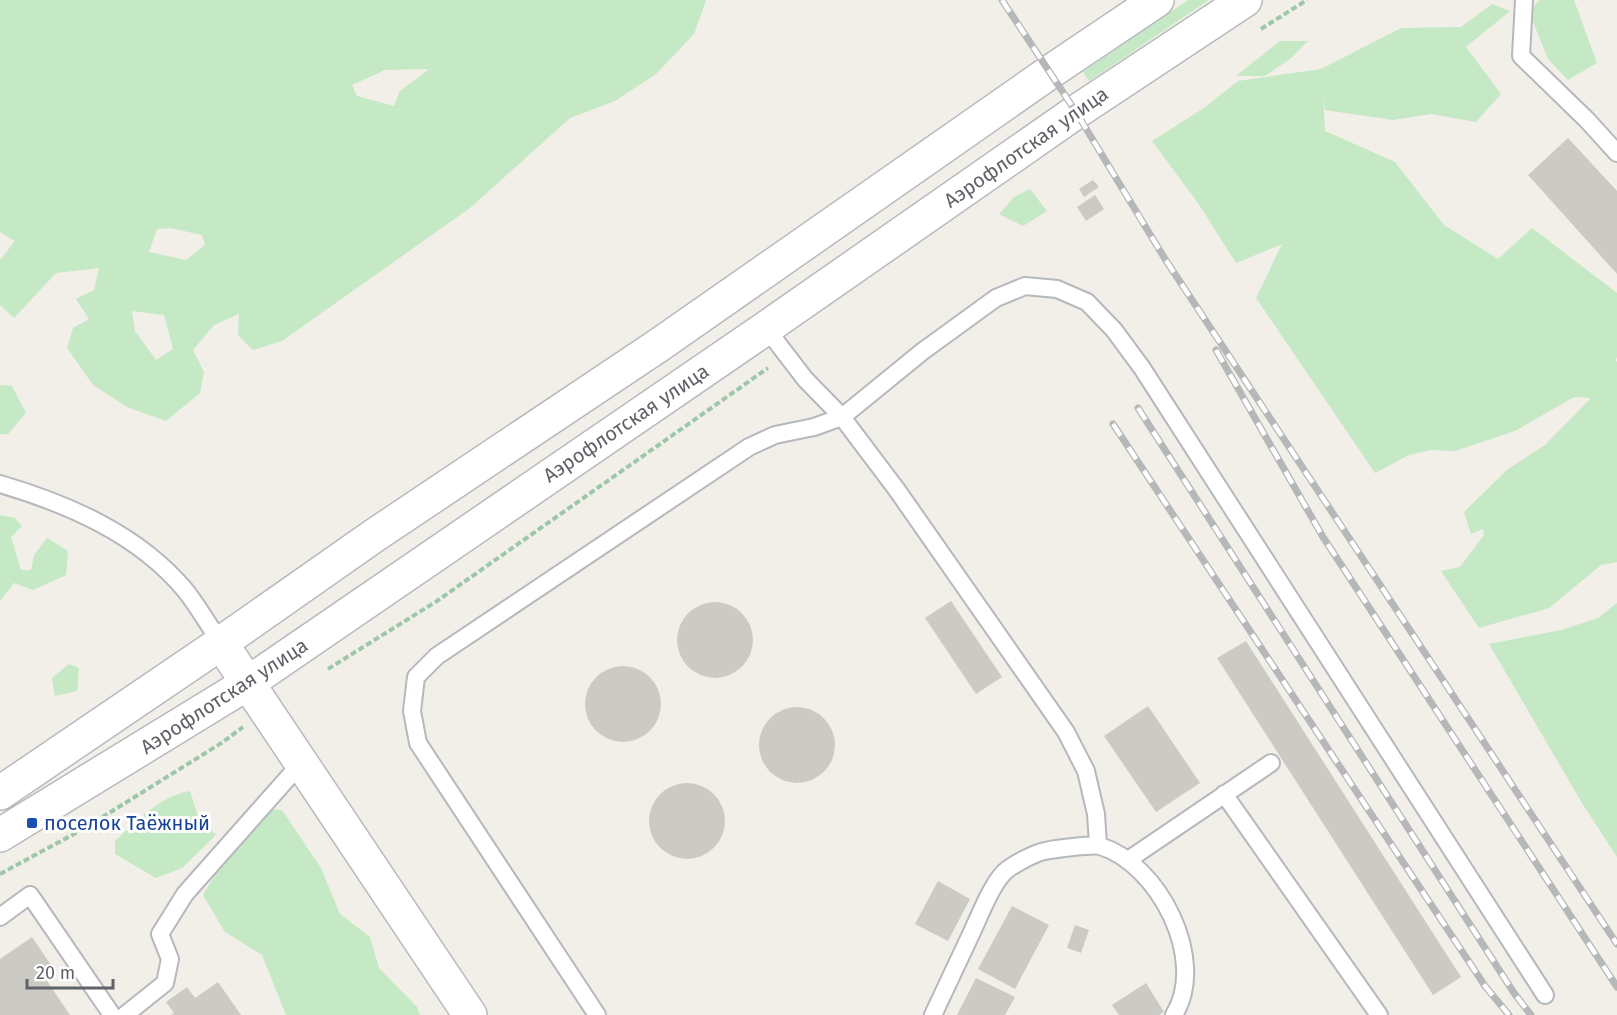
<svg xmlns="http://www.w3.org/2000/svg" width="1617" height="1015" viewBox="0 0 1617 1015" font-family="'Fira Sans',sans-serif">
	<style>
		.green { fill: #c5e8c5; fill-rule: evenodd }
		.building { fill: #cccac5 }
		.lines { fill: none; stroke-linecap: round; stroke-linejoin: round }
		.lane-casing { stroke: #b5b8bc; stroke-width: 20 }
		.secondary-casing { stroke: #b6babf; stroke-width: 36 }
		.path { stroke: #9cc7a9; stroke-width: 4; stroke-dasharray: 6 3; stroke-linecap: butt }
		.lane { stroke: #fff; stroke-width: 16 }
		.secondary { stroke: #fff; stroke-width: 33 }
		.rail-casing { stroke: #b6b7b8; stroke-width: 7 }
		.rail { stroke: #fff; stroke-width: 4.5; stroke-dasharray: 14; stroke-linecap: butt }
		.transit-dot { fill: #1a4fb4; stroke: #fff; stroke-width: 2 }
		.labels { text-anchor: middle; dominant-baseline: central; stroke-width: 6; stroke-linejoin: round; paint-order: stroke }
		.street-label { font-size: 20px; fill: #5f6368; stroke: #fff }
		.transit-label { font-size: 20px; fill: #164399; stroke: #fff; text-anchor: start }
	</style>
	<rect width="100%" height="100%" fill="#f1efe8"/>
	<!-- green -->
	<path class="green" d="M 0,0 L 706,0 L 694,34 L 656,74 L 615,101 L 570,118 L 470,208 L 282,341 L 253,350 L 238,335 L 239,314 L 214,325 L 193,350 L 204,372 L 200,393 L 166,421 L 127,407 L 93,385 L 67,348 L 73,328 L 89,319 L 76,299 L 94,290 L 99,268 L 56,273 L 14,318 L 0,305 L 0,260 L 15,241 L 0,232 ZM 385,70 L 427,69 L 428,70 L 400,91 L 394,106 L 357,96 L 352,85 ZM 170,228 L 202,235 L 205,245 L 186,260 L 149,252 L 157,229 ZM 132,311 L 164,315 L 173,349 L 156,360 L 135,331 Z
		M 1188,0 L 1209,0 L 1089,81 L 1083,72 Z
		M 1539,0 L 1574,0 L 1597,63 L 1568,80 L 1548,59 L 1529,12 Z
		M 1492,4 L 1510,11 L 1466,47 L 1501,94 L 1476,122 L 1431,114 L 1393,120 L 1325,110 L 1323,95 L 1325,131 L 1395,162 L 1444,225 L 1498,259 L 1532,228 L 1617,293 L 1617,357 L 1615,360 L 1617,362 L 1617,562 L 1601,565 L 1549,608 L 1479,628 L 1441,571 L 1460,567 L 1484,535 L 1483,529 L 1471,534 L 1464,512 L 1508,469 L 1545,445 L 1591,398 L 1574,397 L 1515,431 L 1455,451 L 1430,450 L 1409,455 L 1375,473 L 1256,298 L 1282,244 L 1236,263 L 1198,203 L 1152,141 L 1204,108 L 1238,81 L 1321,69 L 1401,28 L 1461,27 Z
		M 1280,41 L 1308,41 L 1290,59 L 1265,76 L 1236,76 Z
		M 1030,189 L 1047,211 L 1023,226 L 999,214 L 1014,197 Z
		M 0,385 L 12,386 L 26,413 L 8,434 L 0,434 Z
		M 0,515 L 15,518 L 22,526 L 11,537 L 21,570 L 31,570 L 34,555 L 47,538 L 68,551 L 66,575 L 33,590 L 14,583 L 0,601 Z
		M 1617,603 L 1617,857 L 1582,803 L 1489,644 L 1561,630 L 1598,618 Z
		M 69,664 L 79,668 L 77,691 L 55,696 L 52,678 Z
		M 190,791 L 198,816 L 216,835 L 182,868 L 156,878 L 115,854 L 115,841 C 137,821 160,796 190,791 Z
		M 266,809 L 282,810 L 321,868 L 340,914 L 370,937 L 379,968 L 417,1007 L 420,1015 L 286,1015 L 262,955 L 225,932 L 203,895 L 222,863 Z"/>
	<!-- building -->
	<path class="building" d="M 1568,138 L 1617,191 L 1617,274 L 1528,175 Z
		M 1093,180 L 1099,187 L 1084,197 L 1079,189 Z
		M 1095,195 L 1104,209 L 1086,221 L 1077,207 Z
		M 951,601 L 1002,677 L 976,694 L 925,618 Z
		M677 640a38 38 0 1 1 76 0a38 38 0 1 1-76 0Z
		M 1246,641 L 1461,977 L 1433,995 L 1217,658 Z
		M585 704a38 38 0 1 1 76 0a38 38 0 1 1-76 0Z
		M 1148,706 L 1200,783 L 1156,812 L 1104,736 Z
		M759 745a38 38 0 1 1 76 0a38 38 0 1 1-76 0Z
		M649 821a38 38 0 1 1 76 0a38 38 0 1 1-76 0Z
		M 938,881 L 970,899 L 948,941 L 915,924 Z
		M 1012,906 L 1049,925 L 1015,989 L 978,969 Z
		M 1075,925 L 1089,930 L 1081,953 L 1067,948 Z
		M 32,937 L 55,971 L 45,978 L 70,1015 L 0,1015 L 0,959 Z
		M 976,978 L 1015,997 L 1005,1015 L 957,1015 Z
		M 218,982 L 241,1015 L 171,1015 L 174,1013 L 166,1002 L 187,987 L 195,998 Z
		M 1146,983 L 1164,1012 L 1159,1015 L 1119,1015 L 1112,1005 Z"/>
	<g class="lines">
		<!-- lane casing -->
		<g class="lane-casing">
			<path id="lane" d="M 1524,0 L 1521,56 L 1587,120 L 1617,153
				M 766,328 L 805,379 L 842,417 L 897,490 L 1066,732 L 1086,771 L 1096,814 L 1098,845
				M 0,484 C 68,504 138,534 185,590 C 198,606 209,626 221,643
				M 1224,794 L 1379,1015
				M 1128,860 L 1271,763
				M 0,917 L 30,895 L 112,1015
				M 125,1015 L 165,983 L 170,959 L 160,934 L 185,894 L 302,762
				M 597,1015 L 418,743 L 412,711 L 416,677 L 437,656 L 749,447 L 775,435 L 814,427 L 842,417 L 923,351 L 996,298 L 1025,286 L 1057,289 L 1087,302 L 1114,330 L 1142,368 L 1545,995
				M 933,1015 C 946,987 959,960 972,932 C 980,915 993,880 1008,869 C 1018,862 1035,853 1045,851 C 1054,849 1093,844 1100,846 C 1159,864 1208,960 1174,1015"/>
		</g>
		<!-- secondary casing -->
		<g class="secondary-casing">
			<path id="secondary" d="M 221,643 L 470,1015
				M 0,793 L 221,643 L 375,535 L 659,345 L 1050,72 L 1157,0
				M 0,835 L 248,683 L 766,328 L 1076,112 L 1245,0"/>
		</g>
		<!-- path -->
		<path class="path" d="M 1261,29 L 1307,0
			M 328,669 L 437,601 L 768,368
			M 0,874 L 85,828 L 223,742 L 243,727"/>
		<!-- lane -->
		<use href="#lane" class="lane"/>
		<!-- secondary -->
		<use href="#secondary" class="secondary"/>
		<!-- rail casing -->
		<g class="rail-casing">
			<path id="rail" d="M 1002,0 L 1076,112 L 1165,259 L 1617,944
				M 1216,350 L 1323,537 L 1617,987
				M 1138,408 L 1514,993 L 1531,1015
				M 1113,424 L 1485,986 L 1509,1015"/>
		</g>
		<!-- rail -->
		<use href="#rail" class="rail"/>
	</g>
	<!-- markers -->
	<rect class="transit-dot" x="26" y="817" width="12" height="12" rx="3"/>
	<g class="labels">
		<!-- street labels -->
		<g class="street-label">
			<text transform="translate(1026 147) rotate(-35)">Аэрофлотская улица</text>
			<text transform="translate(626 423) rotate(-34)">Аэрофлотская улица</text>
			<text transform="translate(224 696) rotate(-33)">Аэрофлотская улица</text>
		</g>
		<!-- transit labels -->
		<g class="transit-label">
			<text x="44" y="823">поселок Таёжный</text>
		</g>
	</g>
	<!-- scale -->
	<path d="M27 979v9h86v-9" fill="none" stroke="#5f6368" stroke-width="3"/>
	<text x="36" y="979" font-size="18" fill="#5f6368" stroke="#ffffff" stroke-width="4.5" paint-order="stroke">20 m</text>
</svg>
